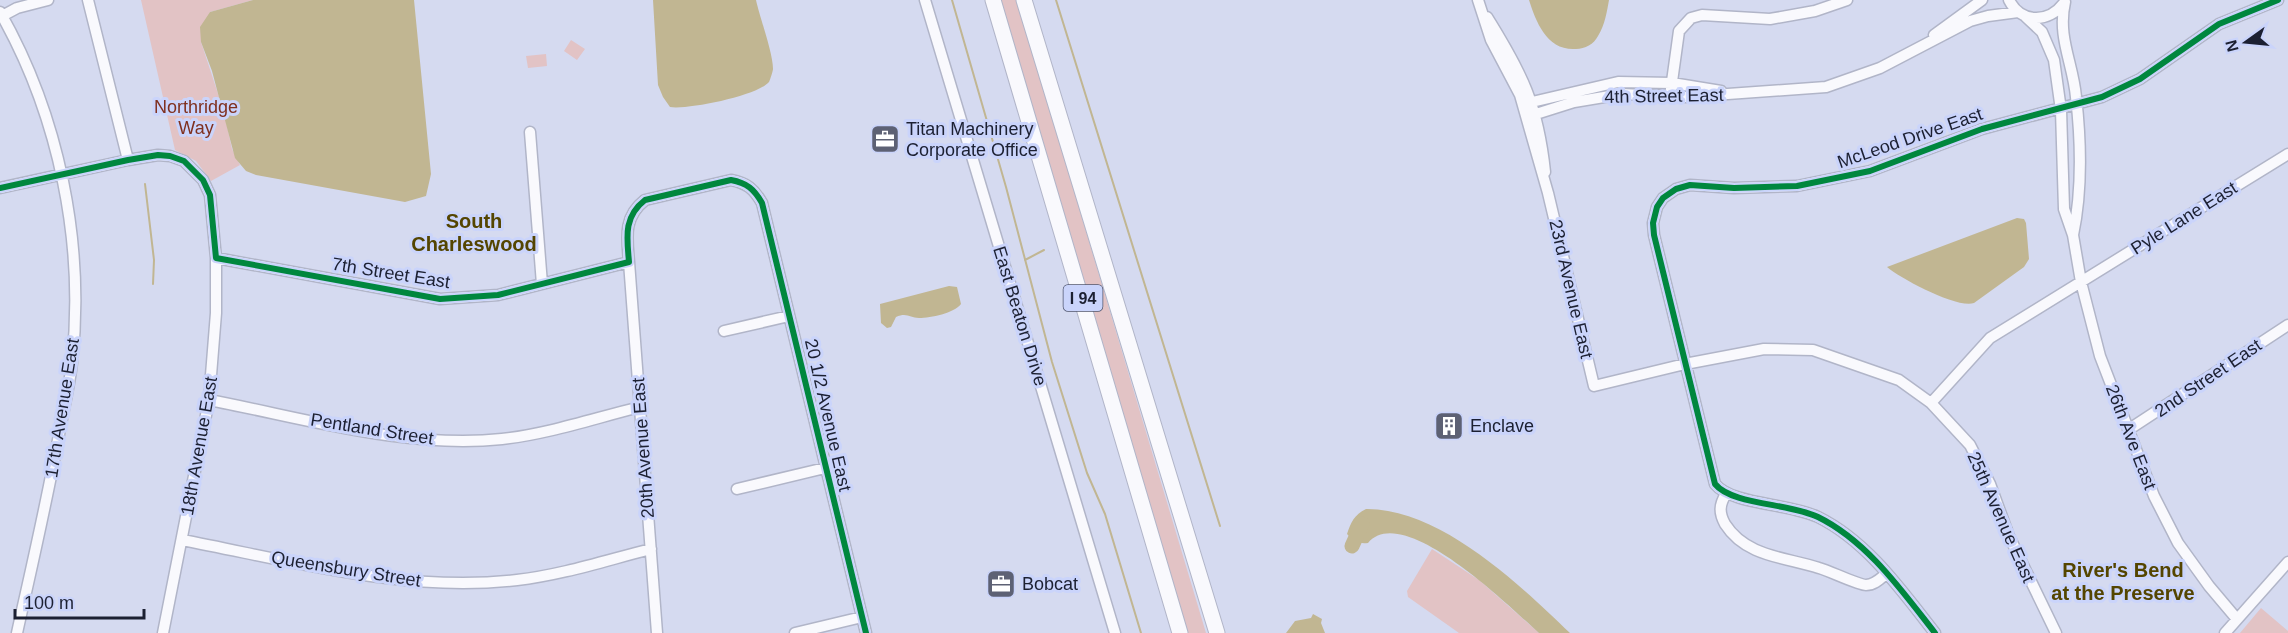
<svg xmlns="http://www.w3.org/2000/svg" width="2288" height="633" viewBox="0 0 2288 633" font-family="Helvetica,sans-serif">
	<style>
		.green { fill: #e2c3c5 }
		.water { fill: #c1b692 }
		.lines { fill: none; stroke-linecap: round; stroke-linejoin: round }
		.stream { stroke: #c1b692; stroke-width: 2 }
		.river { stroke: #c1b692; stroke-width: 15 }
		.minor-casing { stroke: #b1b5c8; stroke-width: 13 }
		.highway-casing { stroke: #b1b5c8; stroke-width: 17 }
		.minor { stroke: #f9f9fd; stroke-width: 10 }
		.highway { stroke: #f9f9fd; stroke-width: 15 }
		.cycleway-casing { stroke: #cad4fb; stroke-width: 10 }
		.cycleway { stroke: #00873e; stroke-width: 6 }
		.labels { text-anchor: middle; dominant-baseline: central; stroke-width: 6; stroke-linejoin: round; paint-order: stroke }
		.shield { fill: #cad4fb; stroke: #50566e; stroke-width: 1.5 }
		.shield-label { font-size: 16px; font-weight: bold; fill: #1c2032 }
		.street-label { font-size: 18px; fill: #1c2032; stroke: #cad4fb }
		.park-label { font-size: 18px; fill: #7f301f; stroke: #cad4fb }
		.poi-label { font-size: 18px; fill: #1c2032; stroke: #cad4fb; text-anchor: start }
		.neighbourhood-label { font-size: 20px; font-weight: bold; fill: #544501; stroke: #cad4fb }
	</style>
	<rect width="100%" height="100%" fill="#d5daf0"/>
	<!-- green -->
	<path class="green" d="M 141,0 L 253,0 L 210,12 L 201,42 L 224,112 L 232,149 L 240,165 L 211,181 L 196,161 L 175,150 Z
		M 1000,0 L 1017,0 L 1206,633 L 1188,633 Z
		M 571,40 L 585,49 L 577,60 L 564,51 Z
		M 546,54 L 547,66 L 528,68 L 526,56 Z
		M 1432,549 L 1479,580 L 1539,633 L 1459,633 L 1408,597 L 1407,591 Z
		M 2261,608 L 2288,631 L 2288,633 L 2240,633 Z"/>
	<!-- water -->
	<path class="water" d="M 253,0 L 414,0 L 431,174 L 426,196 L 405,202 L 256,175 L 246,171 L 235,158 L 212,71 L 201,42 L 200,27 L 210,12 Z
		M 653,0 L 756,0 C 760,18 773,53 773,69 C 773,71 770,80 769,82 C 757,96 687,110 670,107 L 663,97 L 658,85 Z
		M 1529,0 L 1609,0 C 1607,11 1605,25 1598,36 C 1594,44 1585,49 1576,49 C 1547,51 1536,22 1529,0 Z
		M 2017,218 L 2024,219 L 2026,223 L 2029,259 L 2024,267 L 1974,303 C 1958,309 1901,279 1887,267 Z
		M 949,286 L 957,287 L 961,304 C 954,313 931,318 919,318 C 910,318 907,312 896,317 L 891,327 L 887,328 L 881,323 L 880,304 Z
		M 1366,509 C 1440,508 1520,585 1570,633 L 1539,633 C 1511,608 1403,501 1368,543 C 1358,544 1354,541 1347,534 C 1351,522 1354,515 1366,509 Z
		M 1313,614 L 1322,619 L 1321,623 L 1325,633 L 1286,633 L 1295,621 L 1311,618 Z"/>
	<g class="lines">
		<!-- stream -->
		<path class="stream" d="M 952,0 L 1006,187 L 1052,362 L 1087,473 L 1105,514 L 1141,633
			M 1056,0 L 1220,526
			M 145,184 L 154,260 L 153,284
			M 1025,260 L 1044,250"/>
		<!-- river -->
		<path class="river" d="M 1352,546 L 1362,524"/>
		<!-- minor casing -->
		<g class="minor-casing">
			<path id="minor" d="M 88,0 L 128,160
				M 925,0 L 1115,633
				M 1478,0 L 1491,40 L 1520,95 L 1548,193 L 1594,386 L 1685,364 L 1764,349 L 1813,350 L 1899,380 L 1931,403 L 1970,445 L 1990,484 L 2009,536 L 2056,633
				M 2009,0 C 2021,24 2049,23 2064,3
				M 2065,2 C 2057,37 2073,63 2076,97 C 2081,141 2082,192 2073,235
				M 0,12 C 59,116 85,243 72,362 C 70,384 64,407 60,429 C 48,497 32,565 17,633
				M 2,16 L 17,8 L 48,0
				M 1487,17 C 1522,73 1538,105 1545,172
				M 2026,17 L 2042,32 L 2054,60 L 2061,110 L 2064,209 L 2073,235 L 2081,282 L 2100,356 L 2154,496 L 2178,543 L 2209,586 L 2236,618
				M 1934,35 L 1982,0
				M 1670,96 L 1679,31 L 1691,18 L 1702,15 L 1770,19 L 1815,11 L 1847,0
				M 1524,109 L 1536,114 L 1574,102 L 1622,94 L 1686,97 L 1826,87 L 1880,68 L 1970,21 L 1988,16 L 2018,12
				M 1524,109 L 1532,102 L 1618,82 L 1672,83 L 1721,91
				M 530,132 L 542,284
				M 0,188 L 128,160 L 158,155 L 170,156 L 184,161 L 203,180 L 210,195 L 216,258 L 440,299 L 498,295 L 629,262 C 627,238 623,217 645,200 L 731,180 C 747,183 754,189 762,203 L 866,633
				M 629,262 L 657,633
				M 724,331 L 789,316
				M 209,400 C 304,418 404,449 502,439 C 548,434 595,418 640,407
				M 1931,403 L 1990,338 L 2288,154
				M 2128,430 L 2288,325
				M 737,489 L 825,468
				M 1726,494 C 1719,505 1719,513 1725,524 C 1746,557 1785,557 1819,568 C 1830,571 1858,585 1866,585 C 1874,585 1880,579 1886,574
				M 182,540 C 292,561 404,593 517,580 C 562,575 607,560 651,549
				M 163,633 L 209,400 L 216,313 L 216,258
				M 795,633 L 862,617
				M 1935,633 C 1902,591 1867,541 1818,517 C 1789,503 1732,505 1715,484 L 1654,235 L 1653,223 L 1657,207 L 1663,198 L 1676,189 L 1690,185 L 1734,188 L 1797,186 L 1870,171 L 1982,129 L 2102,97 L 2140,79 L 2219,24 L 2278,0
				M 2225,633 L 2288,562"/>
		</g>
		<!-- highway casing -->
		<g class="highway-casing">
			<path id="highway" d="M 993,0 L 1180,633
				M 1024,0 L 1217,633"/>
		</g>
		<!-- minor -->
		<use href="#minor" class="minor"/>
		<!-- highway -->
		<use href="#highway" class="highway"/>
		<!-- cycleway casing -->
		<g class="cycleway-casing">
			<path id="cycleway" d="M 0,188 L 128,160 L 158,155 L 170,156 L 184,161 L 203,180 L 210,195 L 216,258 L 440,299 L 498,295 L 629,262 C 627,238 623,217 645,200 L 731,180 C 747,183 754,189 762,203 L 866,633
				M 1935,633 C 1902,591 1867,541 1818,517 C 1789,503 1732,505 1715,484 L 1654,235 L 1653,223 L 1657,207 L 1663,198 L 1676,189 L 1690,185 L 1734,188 L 1797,186 L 1870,171 L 1982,129 L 2102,97 L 2140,79 L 2219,24 L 2278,0"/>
		</g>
		<!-- cycleway -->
		<use href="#cycleway" class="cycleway"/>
	</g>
	<!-- icons -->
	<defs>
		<g id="office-square" transform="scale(1.5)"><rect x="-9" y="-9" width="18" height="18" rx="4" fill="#5d6174" stroke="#cad4fb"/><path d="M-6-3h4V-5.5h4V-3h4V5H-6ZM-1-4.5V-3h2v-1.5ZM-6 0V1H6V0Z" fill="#fff"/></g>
		<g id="building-square" transform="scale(1.5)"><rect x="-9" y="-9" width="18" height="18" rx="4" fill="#5d6174" stroke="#cad4fb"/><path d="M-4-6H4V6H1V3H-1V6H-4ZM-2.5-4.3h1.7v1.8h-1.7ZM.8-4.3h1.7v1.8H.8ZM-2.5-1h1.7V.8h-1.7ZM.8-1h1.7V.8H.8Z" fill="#fff"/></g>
	</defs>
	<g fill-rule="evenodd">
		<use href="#office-square" x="885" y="139"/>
		<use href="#building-square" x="1449" y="426"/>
		<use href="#office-square" x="1001" y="584"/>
	</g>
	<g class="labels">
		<!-- shield labels -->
		<rect class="shield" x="1063.5" y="285" width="39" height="26" rx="4.5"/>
		<g class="shield-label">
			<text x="1083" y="298">I 94</text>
		</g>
		<!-- street labels -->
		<g class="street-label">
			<text transform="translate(1664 96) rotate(-1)">4th Street East</text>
			<text transform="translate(1910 138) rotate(-19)">McLeod Drive East</text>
			<text transform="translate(2184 218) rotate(-32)">Pyle Lane East</text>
			<text transform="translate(391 273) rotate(9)">7th Street East</text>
			<text transform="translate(1571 289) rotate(77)">23rd Avenue East</text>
			<text transform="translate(1020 316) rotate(73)">East Beaton Drive</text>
			<text transform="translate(2208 378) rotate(-34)">2nd Street East</text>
			<text transform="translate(62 408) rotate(-81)">17th Avenue East</text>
			<text transform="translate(828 415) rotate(77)">20 1/2 Avenue East</text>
			<text transform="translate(372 429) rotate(9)">Pentland Street</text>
			<text transform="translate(2131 437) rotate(69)">26th Ave East</text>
			<text transform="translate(199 446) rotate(-80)">18th Avenue East</text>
			<text transform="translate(643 448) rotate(-94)">20th Avenue East</text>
			<text transform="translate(2001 517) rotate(66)">25th Avenue East</text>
			<text transform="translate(346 569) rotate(9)">Queensbury Street</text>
		</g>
		<!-- park labels -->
		<g class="park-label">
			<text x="196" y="107">Northridge<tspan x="196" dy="21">Way</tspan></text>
		</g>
		<!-- poi labels -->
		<g class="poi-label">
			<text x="906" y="129">Titan Machinery<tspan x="906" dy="21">Corporate Office</tspan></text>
			<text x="1470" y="426">Enclave</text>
			<text x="1022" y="584">Bobcat</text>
		</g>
		<!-- neighbourhood labels -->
		<g class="neighbourhood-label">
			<text x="474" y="221">South<tspan x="474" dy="23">Charleswood</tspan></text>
			<text x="2123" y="570">River's Bend<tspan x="2123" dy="23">at the Preserve</tspan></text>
		</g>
	</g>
	<!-- north arrow -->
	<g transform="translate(2246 42) rotate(255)" stroke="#cad4fb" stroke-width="4.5" paint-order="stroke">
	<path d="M0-4.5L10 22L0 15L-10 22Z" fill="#1c2032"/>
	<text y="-9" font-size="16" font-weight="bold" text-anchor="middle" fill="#1c2032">N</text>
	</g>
	<!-- scale -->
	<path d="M15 609v9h129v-9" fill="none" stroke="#1c2032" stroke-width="3"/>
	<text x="24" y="609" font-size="18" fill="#1c2032" stroke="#cad4fb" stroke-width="4.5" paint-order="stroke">100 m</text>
</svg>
